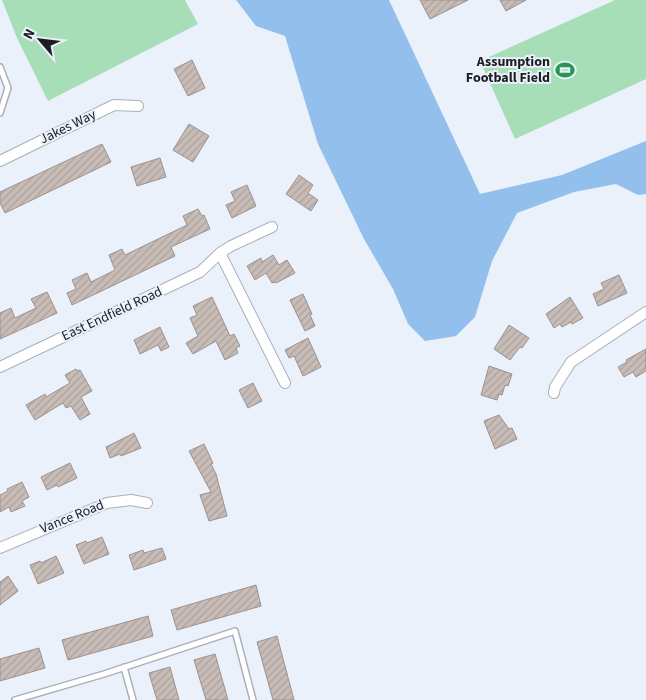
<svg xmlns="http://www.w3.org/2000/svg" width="646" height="700" viewBox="0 0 646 700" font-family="'Source Sans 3',sans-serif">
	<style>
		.park { fill: #a7deb7 }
		.water { fill: #93bfed }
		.building { fill: url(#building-hatch); stroke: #9d918d }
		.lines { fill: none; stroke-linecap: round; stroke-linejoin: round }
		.lane-casing { stroke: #a9b0b9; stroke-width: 8 }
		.street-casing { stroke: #a9b0b9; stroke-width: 12 }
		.lane { stroke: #fff; stroke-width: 5 }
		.street { stroke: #fff; stroke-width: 10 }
		.labels { text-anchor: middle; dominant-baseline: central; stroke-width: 4; stroke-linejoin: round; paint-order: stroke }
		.poi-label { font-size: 14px; font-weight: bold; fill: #1b1d21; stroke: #eaf1fb; text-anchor: end }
		.street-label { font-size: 14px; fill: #1b1d21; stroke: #eaf1fb }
	</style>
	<defs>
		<pattern id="building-hatch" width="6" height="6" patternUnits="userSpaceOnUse" patternTransform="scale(1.25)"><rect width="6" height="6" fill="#c8bcb7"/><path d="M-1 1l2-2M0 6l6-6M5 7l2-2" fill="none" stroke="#aba19d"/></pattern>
	</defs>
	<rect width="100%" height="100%" fill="#eaf1fb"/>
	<!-- park -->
	<path class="park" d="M 2,0 L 185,0 L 198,24 L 48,101 L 17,38 Z
		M 615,0 L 646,0 L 646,79 L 515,139 L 480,61 Z"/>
	<!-- water -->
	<path class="water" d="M 236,0 L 389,0 L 480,194 L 562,175 L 646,141 L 646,194 L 638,195 L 616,184 L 574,192 L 517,213 L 492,261 L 475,317 L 456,336 L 425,341 L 408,324 L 393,289 L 364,239 L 318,144 L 285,36 L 256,26 Z"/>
	<!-- building -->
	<path class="building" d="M 420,0 L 468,0 L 430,19 Z
		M 500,0 L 526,0 L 506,11 Z
		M 192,60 L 205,88 L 188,96 L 174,69 Z
		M 189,124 L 209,136 L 193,162 L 173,150 Z
		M 102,144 L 111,162 L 5,213 L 0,203 L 0,192 Z
		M 160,158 L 166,177 L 137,186 L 131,167 Z
		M 299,175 L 313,185 L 308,193 L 318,200 L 311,211 L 286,194 Z
		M 247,185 L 256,206 L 232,218 L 226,205 L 235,201 L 231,192 Z
		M 198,209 L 202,216 L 204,215 L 210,229 L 171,247 L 175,256 L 72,305 L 67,293 L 76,289 L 72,280 L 87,273 L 91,282 L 115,270 L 109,255 L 122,249 L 125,255 L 187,225 L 183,216 Z
		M 273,255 L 279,265 L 287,260 L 295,273 L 276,283 L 275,282 L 272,283 L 266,273 L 255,280 L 247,266 L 261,258 L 262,262 Z
		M 619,275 L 627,293 L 598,306 L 593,294 L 604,289 L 601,283 Z
		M 47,292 L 57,313 L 0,339 L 0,313 L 11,308 L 15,318 L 36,308 L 31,299 Z
		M 303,294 L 312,314 L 310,315 L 315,326 L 305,331 L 290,300 Z
		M 212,297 L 230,336 L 234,334 L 240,346 L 236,348 L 238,353 L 225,360 L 216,341 L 193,354 L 186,343 L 198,336 L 190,318 L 197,315 L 193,306 Z
		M 570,297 L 583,318 L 572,324 L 571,322 L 562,327 L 560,324 L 554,328 L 546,314 Z
		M 509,325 L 529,338 L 522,348 L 520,347 L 510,360 L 494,349 Z
		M 160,327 L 169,347 L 161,351 L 158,345 L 140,354 L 134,340 Z
		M 308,338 L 321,367 L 303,376 L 294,356 L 289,358 L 285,350 Z
		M 646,349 L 646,371 L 636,377 L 633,372 L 624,377 L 618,367 L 627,362 L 626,360 Z
		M 489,366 L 512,374 L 508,386 L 505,385 L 502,395 L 499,394 L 497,400 L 481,395 Z
		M 76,369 L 77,371 L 80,370 L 92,391 L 81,397 L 90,414 L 80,420 L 71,406 L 66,408 L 63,403 L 35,420 L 26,405 L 45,394 L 46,397 L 70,383 L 65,375 Z
		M 253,383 L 262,401 L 248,408 L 239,390 Z
		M 499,415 L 509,429 L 512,428 L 517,439 L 495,449 L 484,421 Z
		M 134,433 L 141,448 L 121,456 L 120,454 L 110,458 L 106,447 Z
		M 204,444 L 213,463 L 211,464 L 216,474 L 227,516 L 209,521 L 200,495 L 211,492 L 189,451 Z
		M 70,463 L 77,478 L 58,487 L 57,485 L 47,490 L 41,477 Z
		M 22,482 L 29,497 L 22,501 L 25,506 L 11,512 L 9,507 L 0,512 L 0,495 L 8,491 L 7,489 Z
		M 102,537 L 109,554 L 84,564 L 76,545 L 86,541 L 87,543 Z
		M 162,548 L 166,559 L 134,570 L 129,555 L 143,550 L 144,553 Z
		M 56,556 L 64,573 L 38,584 L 30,565 L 40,561 L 41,563 Z
		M 8,576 L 18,591 L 0,605 L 0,582 Z
		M 256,585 L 261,606 L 177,630 L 171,610 Z
		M 148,616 L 153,636 L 68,660 L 62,640 Z
		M 277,636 L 294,700 L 273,700 L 257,642 Z
		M 39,648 L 45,668 L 0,681 L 0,659 Z
		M 215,654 L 228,700 L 206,700 L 194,660 Z
		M 170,667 L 179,700 L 157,700 L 149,673 Z"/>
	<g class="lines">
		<!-- lane casing -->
		<g class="lane-casing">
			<path id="lane" d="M 0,67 L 8,88 L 0,113
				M 124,667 L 133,700
				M 15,700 L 104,674 L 235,631 L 253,700"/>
		</g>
		<!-- street casing -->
		<g class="street-casing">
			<path id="street" d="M 0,161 L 114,105 L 138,106
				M 220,253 L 285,383
				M 0,367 L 200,272 L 220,253 L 231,246 L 272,227
				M 554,393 L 555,387 L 571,362 L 646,312
				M 0,548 L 107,503 L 131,500 L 147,503"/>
		</g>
		<!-- lane -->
		<use href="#lane" class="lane"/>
		<!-- street -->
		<use href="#street" class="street"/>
	</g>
	<!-- icons -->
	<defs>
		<g id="stadium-bare" transform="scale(1.5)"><path d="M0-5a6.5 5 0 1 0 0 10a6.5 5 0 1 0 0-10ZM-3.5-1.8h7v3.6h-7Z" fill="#279751" stroke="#eaf1fb" stroke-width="2.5" paint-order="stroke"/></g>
	</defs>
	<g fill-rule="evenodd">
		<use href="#stadium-bare" x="565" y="70"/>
	</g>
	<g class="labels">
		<!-- poi labels -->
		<g class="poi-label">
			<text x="550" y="62">Assumption<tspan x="550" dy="16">Football Field</tspan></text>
		</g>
		<!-- street labels -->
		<g class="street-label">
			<text transform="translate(68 127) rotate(-26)">Jakes Way</text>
			<text transform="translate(112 314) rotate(-25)">East Endfield Road</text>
			<text transform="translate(72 517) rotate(-22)">Vance Road</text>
		</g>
	</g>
	<!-- north arrow -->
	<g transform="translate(40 40) rotate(298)" stroke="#eaf1fb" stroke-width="4" paint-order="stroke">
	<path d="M0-4L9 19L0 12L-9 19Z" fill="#1b1d21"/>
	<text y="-8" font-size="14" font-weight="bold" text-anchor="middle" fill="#1b1d21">N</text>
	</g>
</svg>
